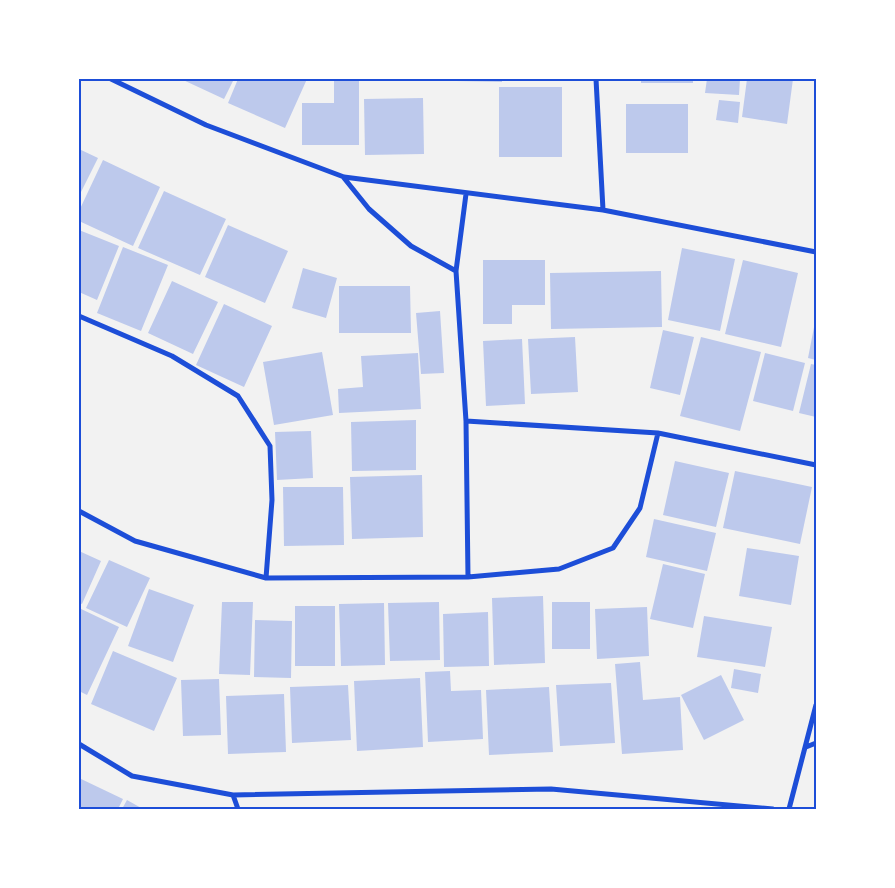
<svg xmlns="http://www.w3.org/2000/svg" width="895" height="888" viewBox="0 0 895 888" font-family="Literata,serif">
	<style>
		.building { fill: #bdc9ec }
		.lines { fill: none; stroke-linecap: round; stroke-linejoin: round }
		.minor { stroke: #1d4ed8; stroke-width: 5 }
		.neatline { fill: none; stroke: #1d4ed8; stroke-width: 2 }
	</style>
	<rect width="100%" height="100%" fill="#f2f2f2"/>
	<!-- building -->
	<path class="building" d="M 181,79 L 234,79 L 224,99 Z
		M 238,79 L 307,79 L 285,128 L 228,103 Z
		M 334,79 L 359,79 L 359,145 L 302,145 L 302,103 L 334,103 Z
		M 416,79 L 450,79 L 450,81 L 416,81 Z
		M 456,79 L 502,79 L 502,82 L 456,81 Z
		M 641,79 L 693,79 L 693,83 L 641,83 Z
		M 707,79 L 740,79 L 739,95 L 705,93 Z
		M 747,79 L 793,79 L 787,124 L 742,117 Z
		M 499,87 L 562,87 L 562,157 L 499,157 Z
		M 423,98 L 424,154 L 365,155 L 364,99 Z
		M 719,100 L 740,102 L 738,123 L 716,120 Z
		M 626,104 L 688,104 L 688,153 L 626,153 Z
		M 79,149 L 98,158 L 79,196 Z
		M 103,160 L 160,187 L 133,246 L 79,221 L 79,211 Z
		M 164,191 L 226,219 L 200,275 L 138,248 Z
		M 228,225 L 288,251 L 265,303 L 205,277 Z
		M 79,230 L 119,246 L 97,300 L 79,292 Z
		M 123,247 L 168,265 L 141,331 L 97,313 Z
		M 682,248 L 735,259 L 720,331 L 668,320 Z
		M 483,260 L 545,260 L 545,305 L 512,305 L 512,324 L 483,324 Z
		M 743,260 L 798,273 L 781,347 L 725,334 Z
		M 303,268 L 337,278 L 326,318 L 292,308 Z
		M 661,271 L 662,327 L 551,329 L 550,273 Z
		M 172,281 L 218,302 L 193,354 L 148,333 Z
		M 339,286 L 410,286 L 411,333 L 339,333 Z
		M 224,304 L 272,326 L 244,387 L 196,365 Z
		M 440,311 L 444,373 L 421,374 L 416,313 Z
		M 815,322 L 816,322 L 816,360 L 808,358 Z
		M 663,330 L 694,337 L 680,395 L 650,388 Z
		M 575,337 L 578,392 L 531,394 L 528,339 Z
		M 701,337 L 761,352 L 740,431 L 680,416 Z
		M 522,339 L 525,404 L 486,406 L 483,341 Z
		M 322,352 L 333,415 L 274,425 L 263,362 Z
		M 418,353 L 421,409 L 339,413 L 338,389 L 363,387 L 361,356 Z
		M 765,353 L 805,363 L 793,411 L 753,401 Z
		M 811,364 L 816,365 L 816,417 L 799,413 Z
		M 416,420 L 416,470 L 352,471 L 351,422 Z
		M 311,431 L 313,478 L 277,480 L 275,432 Z
		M 675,461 L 729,473 L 716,527 L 663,515 Z
		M 735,471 L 812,487 L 800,544 L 723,528 Z
		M 422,475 L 423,537 L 352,539 L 350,477 Z
		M 283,487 L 343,487 L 344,545 L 284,546 Z
		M 654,519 L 716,533 L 707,571 L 646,557 Z
		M 747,548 L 799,556 L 791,605 L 739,596 Z
		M 79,551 L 101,561 L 82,604 L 79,603 Z
		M 109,560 L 150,578 L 127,627 L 86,608 Z
		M 663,564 L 705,574 L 693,628 L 650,619 Z
		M 149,589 L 194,605 L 173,662 L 128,646 Z
		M 543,596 L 545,663 L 494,665 L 492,598 Z
		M 222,602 L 253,602 L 250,675 L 219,674 Z
		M 439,602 L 440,660 L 390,661 L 388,603 Z
		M 552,602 L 590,602 L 590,649 L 552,649 Z
		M 384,603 L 385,665 L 341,666 L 339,604 Z
		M 295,606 L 335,606 L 335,666 L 295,666 Z
		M 647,607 L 649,656 L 597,659 L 595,609 Z
		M 79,608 L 119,627 L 87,695 L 79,691 Z
		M 488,612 L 489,666 L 444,667 L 443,614 Z
		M 704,616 L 772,627 L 765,667 L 697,657 Z
		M 255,620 L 292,621 L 291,678 L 254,677 Z
		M 113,651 L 177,678 L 154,731 L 91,704 Z
		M 640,662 L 643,700 L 680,697 L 683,750 L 622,754 L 615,664 Z
		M 734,669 L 761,674 L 758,693 L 731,688 Z
		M 450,671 L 451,691 L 481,690 L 483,739 L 428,742 L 425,672 Z
		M 721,675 L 744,720 L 704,740 L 681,695 Z
		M 420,678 L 423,747 L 357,751 L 354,681 Z
		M 219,679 L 221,735 L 183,736 L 181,680 Z
		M 611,683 L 615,743 L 560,746 L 556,685 Z
		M 348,685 L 351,740 L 292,743 L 290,687 Z
		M 549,687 L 553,752 L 489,755 L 486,690 Z
		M 284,694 L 286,752 L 228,754 L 226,696 Z
		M 79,778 L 123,799 L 118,809 L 79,809 Z
		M 127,800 L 143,809 L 122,809 Z"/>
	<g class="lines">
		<!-- minor -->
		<path class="minor" d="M 111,79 L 206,125 L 344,177 L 603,210 L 816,252
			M 596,79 L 603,210
			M 344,178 L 369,209 L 411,246 L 456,271
			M 466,194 L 456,271 L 466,421 L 468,577
			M 79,316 L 172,356 L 238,396 L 270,446 L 272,500 L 266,578
			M 466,421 L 658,433 L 816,465
			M 79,511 L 135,541 L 266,578 L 468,577 L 559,569 L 613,548 L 640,508 L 658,433
			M 79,744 L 132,776 L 233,795 L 551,789 L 773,809
			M 806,747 L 816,743
			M 233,795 L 238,809
			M 789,809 L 816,705"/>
	</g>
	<!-- border -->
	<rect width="895" height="888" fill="none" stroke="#ffffff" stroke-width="160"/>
	<rect x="80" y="80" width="735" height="728" class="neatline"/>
</svg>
